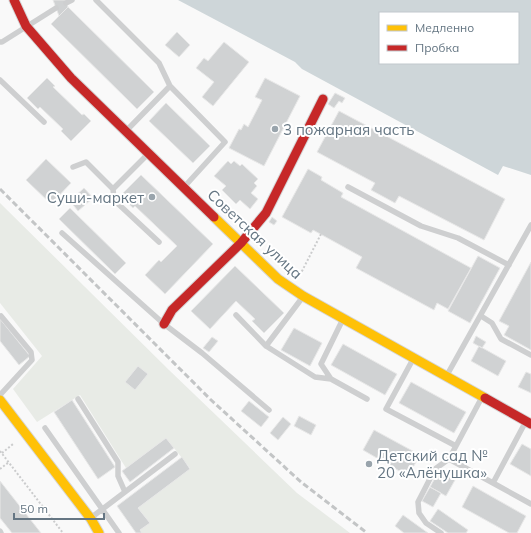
<svg xmlns="http://www.w3.org/2000/svg" width="531" height="533" viewBox="0 0 531 533" font-family="Mulish,sans-serif">
	<style>
		.green { fill: #e8ebe6 }
		.water { fill: #ced6d9; fill-rule: evenodd }
		.building { fill: #d0d2d3; stroke: #e8e8e8 }
		.lines { fill: none; stroke-linecap: round; stroke-linejoin: round }
		.slow-casing { stroke: #d5d6d7; stroke-width: 11 }
		.jam-casing { stroke: #d5d6d7; stroke-width: 11 }
		.path { stroke: #cbcccd; stroke-width: 2; stroke-dasharray: 2 2; stroke-linecap: butt }
		.lane { stroke: #cecfd0; stroke-width: 5.5 }
		.slow { stroke: #ffc107; stroke-width: 9 }
		.jam { stroke: #c62828; stroke-width: 9 }
		.rail { stroke: #c3c5c6; stroke-width: 3; stroke-dasharray: 6 3; stroke-linecap: butt }
		.poi-dot { fill: #99a4ac; stroke: #fff; stroke-width: 1.5 }
		.labels { text-anchor: middle; dominant-baseline: central; stroke-width: 4; stroke-linejoin: round; paint-order: stroke }
		.poi-label { font-size: 15px; fill: #657683; stroke: #fff; text-anchor: start }
		.street-label { font-size: 15px; fill: #657683; stroke: #fff }
	</style>
	<rect width="100%" height="100%" fill="#f9f9f9"/>
	<!-- green -->
	<path class="green" d="M 0,203 L 169,370 L 297,493 L 350,533 L 142,533 L 140,530 L 149,522 L 138,508 L 190,468 L 166,438 L 126,468 L 80,395 L 37,422 L 13,389 L 42,356 L 0,303 Z"/>
	<!-- water -->
	<path class="water" d="M 178,0 L 531,0 L 531,175 L 503,166 L 498,175 L 302,69 L 295,62 ZM 380,13 L 518,13 L 518,63 L 380,63 Z"/>
	<!-- building -->
	<path class="building" d="M 53,0 L 65,0 L 68,7 L 59,16 Z
		M 68,7 L 154,92 L 137,109 L 51,24 Z
		M 177,32 L 190,45 L 179,57 L 165,45 Z
		M 224,42 L 249,62 L 213,106 L 202,97 L 214,82 L 196,68 L 204,58 L 208,61 Z
		M 47,78 L 55,86 L 53,87 L 82,115 L 84,114 L 91,121 L 71,141 L 61,131 L 63,129 L 40,107 L 38,109 L 27,98 Z
		M 265,78 L 300,96 L 264,166 L 229,148 L 239,129 L 241,130 L 244,124 L 248,127 L 262,100 L 255,97 Z
		M 335,93 L 345,98 L 342,103 L 339,101 L 334,108 L 328,104 Z
		M 166,103 L 210,146 L 193,163 L 149,121 Z
		M 339,111 L 505,199 L 484,240 L 399,196 L 395,203 L 371,190 L 375,183 L 317,152 Z
		M 46,159 L 71,183 L 51,204 L 26,180 Z
		M 228,161 L 231,164 L 234,161 L 240,166 L 242,164 L 258,179 L 254,183 L 257,186 L 251,193 L 258,199 L 250,209 L 240,200 L 236,204 L 222,190 L 226,186 L 214,176 Z
		M 308,169 L 322,177 L 321,180 L 343,193 L 341,197 L 471,268 L 448,309 L 437,303 L 434,310 L 356,268 L 362,257 L 313,230 L 311,233 L 282,217 Z
		M 141,175 L 213,244 L 165,294 L 145,275 L 159,260 L 161,262 L 177,246 L 135,206 L 133,208 L 120,196 Z
		M 84,188 L 93,198 L 78,211 L 70,201 Z
		M 70,208 L 126,263 L 115,274 L 59,219 Z
		M 272,217 L 277,221 L 274,225 L 269,222 Z
		M 478,256 L 500,268 L 470,323 L 448,311 Z
		M 531,262 L 531,350 L 504,335 L 509,326 L 499,321 Z
		M 235,266 L 284,313 L 264,333 L 252,321 L 255,319 L 236,301 L 210,329 L 191,311 Z
		M 0,319 L 30,356 L 19,365 L 0,341 Z
		M 294,328 L 322,343 L 310,366 L 281,350 Z
		M 476,336 L 486,342 L 482,348 L 473,343 Z
		M 212,337 L 218,341 L 209,352 L 203,348 Z
		M 343,344 L 397,374 L 385,395 L 331,365 Z
		M 479,346 L 506,361 L 498,376 L 471,361 Z
		M 138,366 L 148,374 L 135,390 L 125,382 Z
		M 526,372 L 531,374 L 531,393 L 518,387 Z
		M 411,382 L 466,412 L 454,433 L 399,403 Z
		M 72,400 L 115,467 L 98,479 L 54,412 Z
		M 249,401 L 269,417 L 261,427 L 241,411 Z
		M 299,416 L 316,425 L 311,435 L 294,426 Z
		M 283,417 L 291,424 L 278,440 L 270,433 Z
		M 374,430 L 420,455 L 408,476 L 363,450 Z
		M 166,438 L 174,448 L 130,482 L 122,471 Z
		M 522,444 L 531,449 L 531,476 L 510,464 Z
		M 182,457 L 190,469 L 138,508 L 150,523 L 140,530 L 142,533 L 136,533 L 117,506 Z
		M 439,471 L 455,480 L 446,496 L 430,487 Z
		M 0,481 L 41,533 L 12,533 L 0,518 Z
		M 473,486 L 526,516 L 517,533 L 509,533 L 462,507 Z
		M 430,487 L 441,493 L 433,507 L 422,501 Z
		M 438,509 L 468,530 L 466,533 L 448,533 L 430,521 Z
		M 403,515 L 428,533 L 404,533 L 395,526 Z"/>
	<g class="lines">
		<!-- slow casing -->
		<g class="slow-casing">
			<path id="slow" d="M 214,217 L 278,279 L 303,296 L 485,398
				M 0,400 L 91,519 L 99,533"/>
		</g>
		<!-- jam casing -->
		<g class="jam-casing">
			<path id="jam" d="M 14,0 L 26,26 L 71,78 L 214,217
				M 164,324 L 172,310 L 241,243 L 266,213 L 323,99
				M 485,398 L 531,424"/>
		</g>
		<!-- path -->
		<path class="path" d="M 300,275 L 321,234
			M 0,451 L 63,533
			M 2,453 L 13,444
			M 0,469 L 9,462"/>
		<!-- lane -->
		<path class="lane" d="M 96,0 L 159,63 L 170,86 L 127,130
			M 66,3 L 72,0
			M 0,42 L 2,42 L 56,8
			M 0,80 L 44,122
			M 170,86 L 225,142 L 185,186
			M 73,167 L 86,162 L 113,189 L 147,155
			M 348,187 L 421,226 L 458,238 L 509,265
			M 113,189 L 114,200 L 159,242
			M 62,233 L 164,324 L 202,353 L 269,410
			M 236,315 L 266,346 L 302,298
			M 481,316 L 492,323 L 501,339 L 531,355
			M 342,321 L 321,364 L 331,379 L 367,399
			M 266,346 L 315,377 L 331,379
			M 412,361 L 386,409 L 456,446
			M 447,375 L 531,225
			M 0,395 L 32,360 L 31,352 L 1,316
			M 78,399 L 118,462 L 118,476 L 125,492
			M 481,399 L 449,459 L 493,483
			M 525,423 L 493,483 L 531,504
			M 45,428 L 119,533
			M 92,517 L 175,454
			M 0,531 L 1,533
			M 441,533 L 426,523 L 419,513 L 418,502 L 435,469 L 449,459"/>
		<!-- slow -->
		<use href="#slow" class="slow"/>
		<!-- jam -->
		<use href="#jam" class="jam"/>
		<!-- rail -->
		<path class="rail" d="M 0,189 L 210,399 L 301,482 L 367,533"/>
	</g>
	<!-- markers -->
	<g class="poi-dot">
		<circle cx="275" cy="129" r="4"/>
		<circle cx="152" cy="197" r="4"/>
		<circle cx="369" cy="464" r="4"/>
	</g>
	<g class="labels">
		<!-- poi labels -->
		<g class="poi-label">
			<text x="283" y="129">3 пожарная часть</text>
			<text x="144" y="197" text-anchor="end">Суши-маркет</text>
			<text x="377" y="455">Детский сад №<tspan x="377" dy="17">20 «Алёнушка»</tspan></text>
		</g>
		<!-- street labels -->
		<g class="street-label">
			<text transform="translate(255 234) rotate(43)">Советская улица</text>
		</g>
	</g>
	<!-- legend -->
	<rect x="379" y="12" width="140" height="52" fill="#ffffff" stroke="#c1c8cd"/>
	<rect x="387" y="25" width="20" height="6" fill="#ffc107" stroke="#c1c8cd"/>
	<text x="415" y="32" font-size="12" fill="#657683">Медленно</text>
	<rect x="387" y="45" width="20" height="6" fill="#c62828" stroke="#c1c8cd"/>
	<text x="415" y="52" font-size="12" fill="#657683">Пробка</text>
	<!-- scale -->
	<path d="M14 513v6h90v-6" fill="none" stroke="#657683" stroke-width="2"/>
	<text x="20" y="513" font-size="12" fill="#657683" stroke="#ffffff" stroke-width="3" paint-order="stroke">50 m</text>
</svg>
